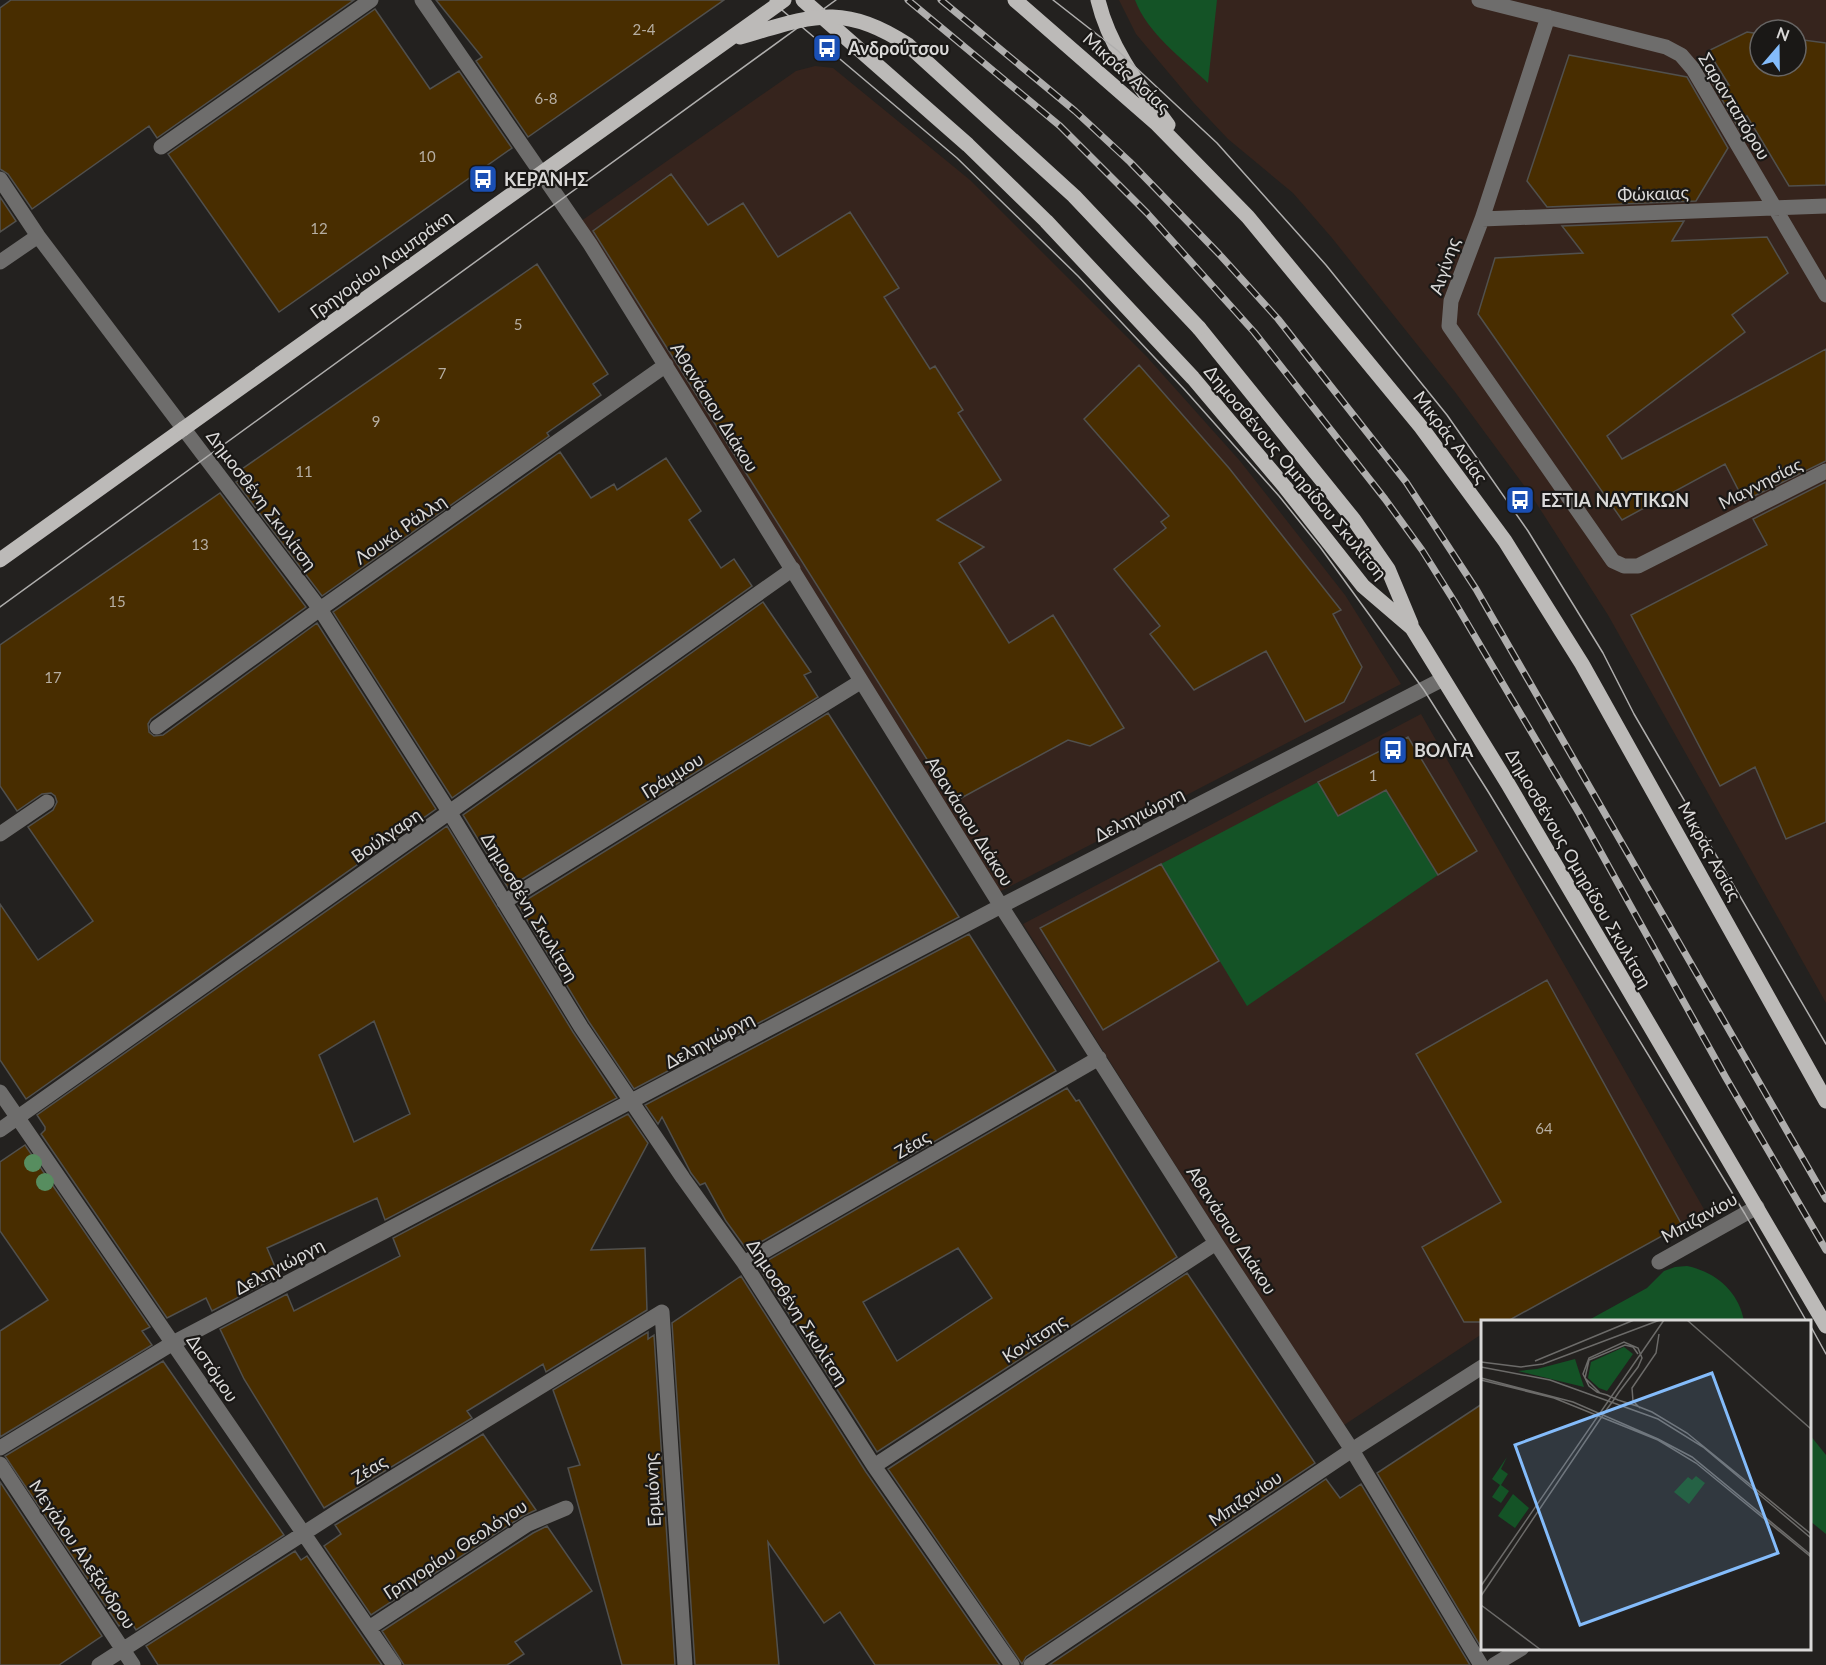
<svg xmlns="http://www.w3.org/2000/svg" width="1826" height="1665" viewBox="0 0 1826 1665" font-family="Lato,sans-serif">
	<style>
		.industrial { fill: #36241d; fill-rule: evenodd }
		.green { fill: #145326 }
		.building { fill: #482d00; stroke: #51504d; stroke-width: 1.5; fill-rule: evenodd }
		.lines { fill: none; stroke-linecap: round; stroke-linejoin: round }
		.minor { stroke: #6e6d6c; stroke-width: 15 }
		.major { stroke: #bcbab8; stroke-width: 15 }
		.tram { stroke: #afaead; stroke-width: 1.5 }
		.rail-casing { stroke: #afaead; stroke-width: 7 }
		.rail { stroke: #1a1816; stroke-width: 4.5; stroke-dasharray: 14; stroke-linecap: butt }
		.major-bridge { stroke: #bcbab8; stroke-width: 15 }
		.tree { fill: #578d5f }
		.labels { text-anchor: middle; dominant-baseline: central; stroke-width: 4.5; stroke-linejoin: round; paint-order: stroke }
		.number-label { font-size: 15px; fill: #b6aea2 }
		.poi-label { font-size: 18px; font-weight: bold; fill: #dad9d8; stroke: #1a1816; text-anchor: start }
		.street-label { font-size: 18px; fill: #dad9d8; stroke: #1a1816 }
		.inset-road { fill: none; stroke: #6c6b69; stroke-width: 1.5 }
		.view { fill: #84bcfb; fill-opacity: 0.15; stroke: #84bcfb; stroke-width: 3 }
		.inset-edge { fill: none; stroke: #dad9d8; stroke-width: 3 }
	</style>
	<rect width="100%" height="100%" fill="#23211f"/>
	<!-- industrial -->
	<path class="industrial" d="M 1119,0 L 1826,0 L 1826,1003 L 1608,615 L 1531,495 L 1455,392 L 1332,238 L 1293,193 L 1228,139 L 1194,103 L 1136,34 ZM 1760,30 L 1796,30 L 1796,66 L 1760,66 Z
		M 815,66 L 833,68 L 970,180 L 1147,357 L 1240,461 L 1345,595 L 1401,684 L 999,892 L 574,226 L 796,71 Z
		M 1421,714 L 1705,1211 L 1506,1321 L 1482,1322 L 1482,1334 L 1341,1427 L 1023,924 Z"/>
	<!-- green -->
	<path class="green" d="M 1135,0 L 1217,0 L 1208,83 C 1183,59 1147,33 1135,0 Z
		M 1318,782 L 1338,816 L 1386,790 L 1438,875 L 1247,1006 L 1161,864 Z
		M 1687,1266 C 1716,1272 1739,1292 1744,1321 L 1587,1321 L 1647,1288 L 1664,1271 L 1675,1267 Z
		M 1810,1435 L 1826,1455 L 1826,1534 L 1810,1521 Z"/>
	<!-- building -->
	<path class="building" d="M 11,0 L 354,0 L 157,138 L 149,126 L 32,209 L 8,174 L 0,169 L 0,8 Z
		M 436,0 L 724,0 L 528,137 L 476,61 L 482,57 Z
		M 375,9 L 430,89 L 459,71 L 512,148 L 279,312 L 168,154 Z
		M 1747,32 L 1760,34 L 1760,66 L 1796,66 L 1796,39 L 1826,43 L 1826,185 L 1789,186 L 1747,116 L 1739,129 L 1712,82 L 1729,85 L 1708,51 Z
		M 1569,55 L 1687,77 L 1728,148 L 1696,201 L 1547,207 L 1527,181 Z
		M 671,174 L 708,225 L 743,203 L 778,257 L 850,212 L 899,288 L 884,297 L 930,369 L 935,366 L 963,410 L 958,413 L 1001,480 L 937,520 L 984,547 L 959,563 L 1009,643 L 1053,615 L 1124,728 L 1090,746 L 1068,740 L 954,802 L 593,231 Z
		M 0,197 L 16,221 L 0,232 Z
		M 1684,221 L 1672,241 L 1767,237 L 1788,273 L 1732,315 L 1745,332 L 1607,436 L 1622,459 L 1826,349 L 1826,461 L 1744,501 L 1725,464 L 1622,520 L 1478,314 L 1495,258 L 1583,253 L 1562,226 Z
		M 537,264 L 608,374 L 593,384 L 601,395 L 551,430 L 547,433 L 549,436 L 322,596 L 236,482 L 247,476 L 242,469 Z
		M 1139,365 L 1229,468 L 1341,610 L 1333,614 L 1362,667 L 1344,702 L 1305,722 L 1266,651 L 1194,690 L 1150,634 L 1160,626 L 1114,569 L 1166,528 L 1161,522 L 1169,516 L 1084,419 Z
		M 560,452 L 591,498 L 614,484 L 617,490 L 666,458 L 701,511 L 689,520 L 721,568 L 734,559 L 752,586 L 452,798 L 333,612 Z
		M 1826,482 L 1826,822 L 1786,839 L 1755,767 L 1720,786 L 1631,615 L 1767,545 L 1753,519 Z
		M 220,493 L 306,607 L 151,719 L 148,724 L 149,732 L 154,736 L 163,735 L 317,623 L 436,809 L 26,1099 L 0,1060 L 0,904 L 38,960 L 93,921 L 28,827 L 53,810 L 57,802 L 55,796 L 51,793 L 42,794 L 17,811 L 0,786 L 0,645 Z
		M 763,602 L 811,672 L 804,675 L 818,697 L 508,888 L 463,815 Z
		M 828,713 L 959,917 L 634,1089 L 589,1022 L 518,905 Z
		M 1408,737 L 1477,851 L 1438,875 L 1386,790 L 1338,816 L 1318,782 Z
		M 447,826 L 573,1032 L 617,1098 L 385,1220 L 377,1198 L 267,1248 L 279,1276 L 212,1311 L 206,1298 L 167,1318 L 41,1134 L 45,1130 L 45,1127 L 37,1115 ZM 374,1021 L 410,1114 L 354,1142 L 319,1055 Z
		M 1161,864 L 1219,961 L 1103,1030 L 1040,928 Z
		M 969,934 L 1056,1071 L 747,1250 L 726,1221 L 705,1183 L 700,1185 L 691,1173 L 662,1117 L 658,1124 L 645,1105 Z
		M 1547,980 L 1682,1225 L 1506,1322 L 1464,1322 L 1422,1247 L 1501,1202 L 1416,1054 Z
		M 1067,1088 L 1076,1101 L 1079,1100 L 1177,1257 L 877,1452 L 758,1266 ZM 958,1248 L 992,1298 L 897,1361 L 863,1302 Z
		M 628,1114 L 648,1143 L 591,1250 L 645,1248 L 647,1310 L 546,1372 L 543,1364 L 495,1394 L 467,1411 L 472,1418 L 324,1508 L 244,1379 L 220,1329 L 287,1294 L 294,1311 L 400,1256 L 393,1238 Z
		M 25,1145 L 150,1327 L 142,1331 L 152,1345 L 0,1437 L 0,1331 L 48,1300 L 0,1231 L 0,1162 Z
		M 1187,1273 L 1315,1463 L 1026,1657 L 1022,1664 L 888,1469 Z
		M 741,1276 L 866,1472 L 1000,1665 L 875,1665 L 840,1612 L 824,1623 L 768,1542 L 779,1665 L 695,1665 L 672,1323 Z
		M 648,1332 L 648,1339 L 654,1335 L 675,1665 L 622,1665 L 568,1468 L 580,1465 L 553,1390 Z
		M 163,1361 L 284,1535 L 136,1630 L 129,1619 L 119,1626 L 5,1456 Z
		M 1482,1404 L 1482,1649 L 1377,1473 Z
		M 483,1434 L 536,1510 L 523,1516 L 371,1615 L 324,1546 L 341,1534 L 335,1525 Z
		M 1326,1479 L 1340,1498 L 1361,1484 L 1470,1665 L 1049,1665 Z
		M 0,1482 L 102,1636 L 59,1665 L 0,1665 Z
		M 547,1526 L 592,1591 L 515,1642 L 524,1654 L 507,1665 L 404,1665 L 382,1631 L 533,1533 Z
		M 295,1551 L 301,1560 L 307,1556 L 382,1665 L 158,1665 L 146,1646 Z"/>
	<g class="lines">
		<!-- minor -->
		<path class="minor" d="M 422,0 L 590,244 L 1001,906 L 1216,1243 L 1352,1450 L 1481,1665
			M 1479,0 L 1666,47 L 1681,55 L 1693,69 L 1826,295
			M 1548,17 L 1482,219 L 1451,301 L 1449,326 L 1613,561 L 1624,566 L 1638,566 L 1826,471
			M 161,147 L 371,0
			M 0,179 L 38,236 L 320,609 L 450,813 L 581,1027 L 683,1178 L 744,1263 L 874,1466 L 1012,1665
			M 1482,219 L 1826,206
			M 0,262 L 38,236
			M 157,727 L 320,609 L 666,365
			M 0,834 L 47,802
			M 504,902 L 860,682
			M 0,1092 L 394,1665
			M 0,1130 L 793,569
			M 1659,1262 L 1757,1207
			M 744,1263 L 1099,1058
			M 0,1448 L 173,1343 L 1001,906 L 1443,679
			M 0,1464 L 133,1665
			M 874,1466 L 1216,1243
			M 369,1628 L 528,1524 L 566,1508
			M 99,1665 L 340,1510 L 662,1312 L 685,1665
			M 1031,1665 L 1352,1450 L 1482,1367
			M 1494,1665 L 1522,1648"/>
		<!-- major -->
		<path class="major" d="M 803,0 L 968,145 L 1046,221 L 1193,378 L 1285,487 L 1363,586 L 1412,628 L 1508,784 L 1826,1326
			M 1015,0 L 1156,123 L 1248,217 L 1421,427 L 1505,541 L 1582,664 L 1826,1101
			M 1098,0 C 1109,47 1140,87 1168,125
			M 1199,328 L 1354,520 L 1388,569 L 1411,624
			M 0,560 L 183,429"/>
		<!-- tram -->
		<path class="tram" d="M 770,0 L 957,158 L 1078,276 L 1184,389 L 1279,496 L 1320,547 L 1424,690 L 1489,793 L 1745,1214 L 1807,1322
			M 1053,0 L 1117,50 L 1217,143 L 1326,265 L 1447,415 L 1528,531 L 1603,653 L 1634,714 L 1826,1044
			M 0,607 L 836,0
			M 1810,1325 L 1826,1354"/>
		<!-- rail casing -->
		<g class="rail-casing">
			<path id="rail" d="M 908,0 L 1060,126 L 1147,213 L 1254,332 L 1385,499 L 1422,550 L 1454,601 L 1579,813 L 1726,1078 L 1826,1250
				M 941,0 L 1075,111 L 1130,162 L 1219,254 L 1278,319 L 1406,482 L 1476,589 L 1826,1199"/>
		</g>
		<!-- rail -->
		<use href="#rail" class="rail"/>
		<!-- major-bridge -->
		<path class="major-bridge" d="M 740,37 C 810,17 842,1 908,45 L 1074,196 L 1199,328
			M 183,429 L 784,0"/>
	</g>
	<!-- trees -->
	<g class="tree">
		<circle cx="33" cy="1163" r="9"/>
		<circle cx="45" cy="1182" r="9"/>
	</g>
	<!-- icons -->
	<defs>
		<g id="bus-square" transform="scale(1.5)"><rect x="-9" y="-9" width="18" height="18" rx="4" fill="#1a4fb4" stroke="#1a1816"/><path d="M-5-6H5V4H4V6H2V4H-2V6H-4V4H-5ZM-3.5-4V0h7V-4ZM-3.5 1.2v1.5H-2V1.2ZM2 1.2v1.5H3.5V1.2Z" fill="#fff"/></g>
	</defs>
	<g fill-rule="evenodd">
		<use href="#bus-square" x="827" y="48"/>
		<use href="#bus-square" x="483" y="179"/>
		<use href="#bus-square" x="1520" y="500"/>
		<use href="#bus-square" x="1393" y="750"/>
	</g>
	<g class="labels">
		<!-- number labels -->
		<g class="number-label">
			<text x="644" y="29">2-4</text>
			<text x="546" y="98">6-8</text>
			<text x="427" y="156">10</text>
			<text x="319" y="228">12</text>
			<text x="518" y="324">5</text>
			<text x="442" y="373">7</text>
			<text x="376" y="421">9</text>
			<text x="304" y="471">11</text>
			<text x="200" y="544">13</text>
			<text x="117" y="601">15</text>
			<text x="53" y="677">17</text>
			<text x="1373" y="775">1</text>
			<text x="1544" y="1128">64</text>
		</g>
		<!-- poi labels -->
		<g class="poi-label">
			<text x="848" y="48">Ανδρούτσου</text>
			<text x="504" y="179">ΚΕΡΑΝΗΣ</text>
			<text x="1541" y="500">ΕΣΤΙΑ ΝΑΥΤΙΚΩΝ</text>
			<text x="1414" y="750">ΒΟΛΓΑ</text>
		</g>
		<!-- street labels -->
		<g class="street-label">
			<text transform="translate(1127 72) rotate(42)">Μικράς Ασίας</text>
			<text transform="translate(1735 106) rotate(59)">Σαρανταπόρου</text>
			<text transform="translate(1653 193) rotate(-2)">Φώκαιας</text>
			<text transform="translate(381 264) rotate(-36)">Γρηγορίου Λαμπράκη</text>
			<text transform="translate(1444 266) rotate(-71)">Αιγίνης</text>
			<text transform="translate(715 407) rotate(58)">Αθανάσιου Διάκου</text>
			<text transform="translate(1451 437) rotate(53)">Μικράς Ασίας</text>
			<text transform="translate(1296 472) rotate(50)">Δημοσθένους Ομηρίδου Σκυλίτση</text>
			<text transform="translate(1760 483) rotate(-27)">Μαγνησίας</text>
			<text transform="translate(262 500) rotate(53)">Δημοσθένη Σκυλίτση</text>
			<text transform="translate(400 529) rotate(-35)">Λουκά Ράλλη</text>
			<text transform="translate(672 775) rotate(-32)">Γράμμου</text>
			<text transform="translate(1139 814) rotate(-27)">Δεληγιώργη</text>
			<text transform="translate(970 821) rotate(58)">Αθανάσιου Διάκου</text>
			<text transform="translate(386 835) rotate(-35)">Βούλγαρη</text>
			<text transform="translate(1710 851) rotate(61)">Μικράς Ασίας</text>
			<text transform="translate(1579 868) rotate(60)">Δημοσθένους Ομηρίδου Σκυλίτση</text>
			<text transform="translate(530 907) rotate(59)">Δημοσθένη Σκυλίτση</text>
			<text transform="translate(709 1040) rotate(-28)">Δεληγιώργη</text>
			<text transform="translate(912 1144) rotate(-30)">Ζέας</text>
			<text transform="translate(1699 1217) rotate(-29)">Μπιζανίου</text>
			<text transform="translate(1232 1230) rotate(57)">Αθανάσιου Διάκου</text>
			<text transform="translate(279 1266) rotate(-28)">Δεληγιώργη</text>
			<text transform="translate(798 1312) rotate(57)">Δημοσθένη Σκυλίτση</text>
			<text transform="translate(1034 1338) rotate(-33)">Κονίτσης</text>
			<text transform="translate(213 1368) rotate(56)">Διστόμου</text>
			<text transform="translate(369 1469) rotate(-32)">Ζέας</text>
			<text transform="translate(652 1490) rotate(-93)">Ερμιόνης</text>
			<text transform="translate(1245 1498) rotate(-34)">Μπιζανίου</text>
			<text transform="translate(455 1549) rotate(-33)">Γρηγορίου Θεολόγου</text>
			<text transform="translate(83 1554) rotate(56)">Μεγάλου Αλεξάνδρου</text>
		</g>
	</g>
	<!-- overview -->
	<g transform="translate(1481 1320)">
		<rect width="330" height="330" fill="#23211f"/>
		<path d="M 143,27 L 152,34 L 126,71 L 118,68 L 107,58 L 110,42 ZM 94,39 L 103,67 L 37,51 L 56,49 ZM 26,137 L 20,149 L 27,154 L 20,165 L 28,171 L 20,183 L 11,177 L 19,165 L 11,159 ZM 215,156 L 224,163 L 208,184 L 193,172 L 207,157 L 211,160 ZM 32,174 L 48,188 L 34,208 L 17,196 Z" fill="#145326"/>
		<path class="inset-road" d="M 206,0 L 330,109M 54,41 L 153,0M 0,42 L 40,47 L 62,44 L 179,0M 0,47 L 69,60 L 177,99 L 222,127 L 330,218M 0,58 L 92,82 L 177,119 L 211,137 L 330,235M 0,60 L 73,78 L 177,120 L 215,143 L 330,237M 119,73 L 104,58 L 108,40 L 144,25 L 152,27 L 157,34M 159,88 L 152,81 L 151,68 L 175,33 L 178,14M 0,266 L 183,0M 0,276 L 122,95 L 126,89 L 132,81 L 138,72 L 157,47 L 161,38 L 157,28 L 143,22 L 108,38 L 102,54 L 108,66 L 116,72 L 119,73 L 126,75 L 128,76 L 137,80 L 156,86 L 171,92 L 206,113 L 330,214M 0,285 L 60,330"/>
		<path class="view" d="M 231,53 L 297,233 L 99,305 L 34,125 Z"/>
		<rect width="330" height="330" class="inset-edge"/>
	</g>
	<!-- north arrow -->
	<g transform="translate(1778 48) rotate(20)"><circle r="28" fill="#1a1816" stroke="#676564" stroke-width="1.5"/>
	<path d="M0-4.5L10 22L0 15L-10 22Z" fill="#84bcfb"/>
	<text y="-9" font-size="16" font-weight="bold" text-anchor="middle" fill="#dad9d8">N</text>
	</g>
</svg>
